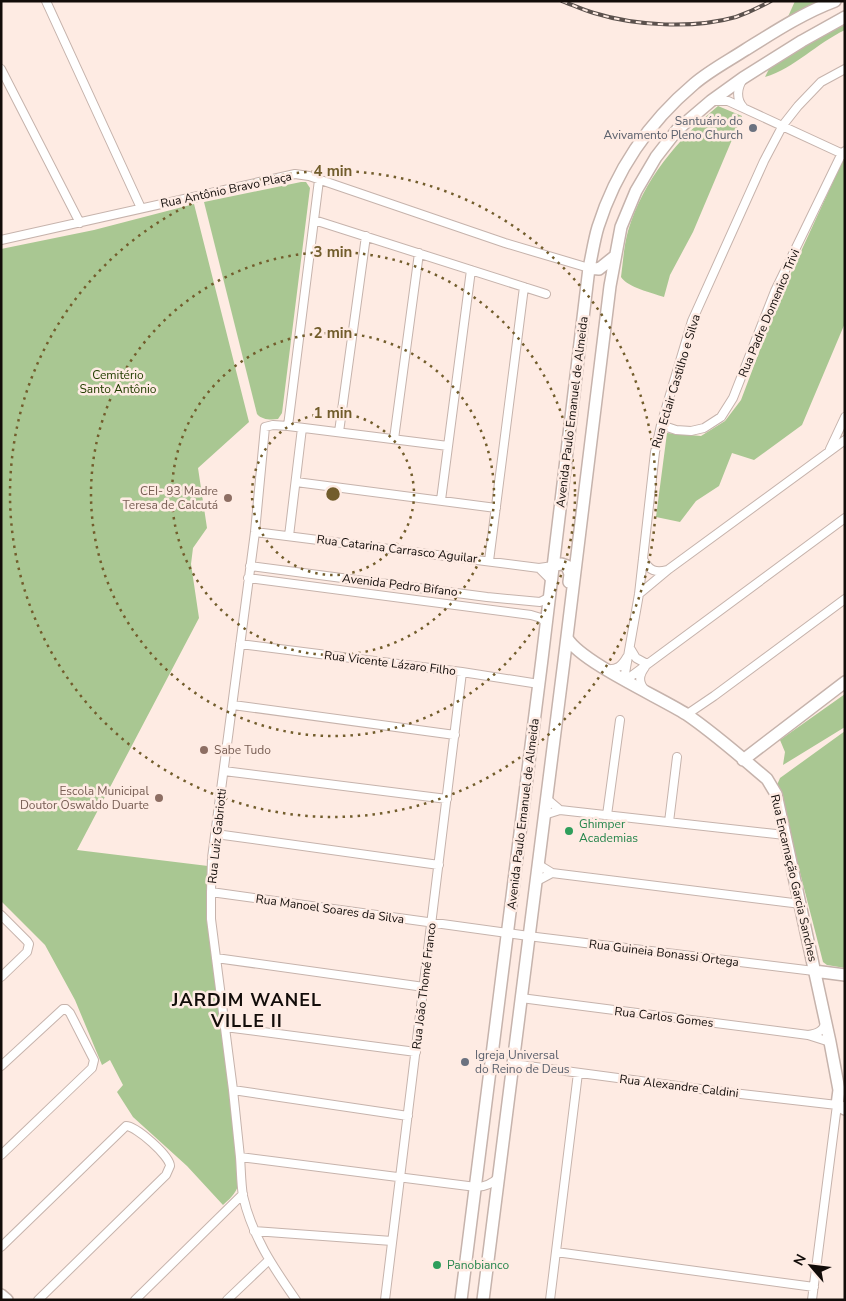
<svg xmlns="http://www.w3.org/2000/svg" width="846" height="1301" viewBox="0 0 846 1301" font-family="'Nunito Sans',sans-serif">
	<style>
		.green { fill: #a9c792 }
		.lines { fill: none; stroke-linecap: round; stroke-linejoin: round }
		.street-casing { stroke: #c6b3ac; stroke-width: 10 }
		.secondary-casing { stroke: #c6b3ac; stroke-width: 14 }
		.street { stroke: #fff; stroke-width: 8 }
		.secondary { stroke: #fff; stroke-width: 11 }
		.rail-casing { stroke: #5b514d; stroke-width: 4 }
		.rail { stroke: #feebe3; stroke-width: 2; stroke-dasharray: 5.5; stroke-linecap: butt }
		.ring { fill: none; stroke: #725d2c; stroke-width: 2.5; stroke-dasharray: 2.5 5 }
		.worship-dot { fill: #6b7280; stroke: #feebe3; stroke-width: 2 }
		.education-dot { fill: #8d6e63; stroke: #feebe3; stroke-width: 2 }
		.leisure-dot { fill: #2e9e5b; stroke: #feebe3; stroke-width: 2 }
		.labels { text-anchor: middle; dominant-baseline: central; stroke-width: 5; stroke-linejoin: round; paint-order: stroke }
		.worship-label { font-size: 12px; fill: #5b616d; stroke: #feebe3; text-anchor: end }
		.street-label { font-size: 12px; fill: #120c09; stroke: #feebe3 }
		.park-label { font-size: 12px; fill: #233e00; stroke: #feebe3 }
		.education-label { font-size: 12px; fill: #785e54; stroke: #feebe3; text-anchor: end }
		.leisure-label { font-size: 12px; fill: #27864d; stroke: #feebe3; text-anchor: start }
		.district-label { font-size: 18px; font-weight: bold; letter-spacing: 1px; fill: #120c09; stroke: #feebe3 }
		.centre { fill: #725d2c; stroke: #feebe3; stroke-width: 2.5 }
		.ring-label { font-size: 15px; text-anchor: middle; font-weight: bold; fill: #725d2c; stroke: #feebe3; stroke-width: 5; stroke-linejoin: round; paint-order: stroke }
	</style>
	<rect width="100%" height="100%" fill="#feebe3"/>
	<!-- green -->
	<path class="green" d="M 795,1 L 823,1 L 787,19 Z
		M 845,24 L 845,30 C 817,43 795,68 765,77 L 769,69 L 828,32 Z
		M 718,106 L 742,116 L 693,232 L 670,275 L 664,297 C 652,293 627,287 621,277 C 623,262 624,245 628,231 C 644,179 677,140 718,106 Z
		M 843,160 L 845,160 L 845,323 L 802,425 L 754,460 L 732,453 L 719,486 L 696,501 L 680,522 L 656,517 L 667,433 L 701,436 L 725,421 L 741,400 L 780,297 Z
		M 301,182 L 306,182 L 310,188 L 282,413 L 278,419 C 271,420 262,420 257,414 L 204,202 Z
		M 194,204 L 249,422 L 198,468 L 207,528 L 193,548 L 191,564 L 199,618 L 77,850 L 208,866 L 206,910 L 240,1180 C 237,1192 232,1197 223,1205 L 187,1166 L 133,1117 L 117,1092 L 123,1085 L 110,1060 L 102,1065 L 75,1000 L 45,945 L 1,901 L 1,249 L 94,230 Z
		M 845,694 L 845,727 L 783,765 L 785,752 L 780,740 Z
		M 845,731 L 845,968 L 827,965 L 823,962 L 779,791 L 777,785 L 780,778 Z"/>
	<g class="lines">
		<!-- street casing -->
		<g class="street-casing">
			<path id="street" d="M 46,1 L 141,208
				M 1,69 L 80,223
				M 743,79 C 737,88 736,99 743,107
				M 713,101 L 728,101 L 845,155
				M 314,220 L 546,294
				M 1,240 L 295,174 L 309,176 L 505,243 L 589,268
				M 661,425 L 676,430 L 691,431 L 704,428 L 721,417 L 733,398 L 775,291 L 842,153 L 845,151
				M 288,426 L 319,180
				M 339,432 L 366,236
				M 394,439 L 419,253
				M 448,446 L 288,426 L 273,425 L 265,427 L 255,532 L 212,858 L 211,892 L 211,919 L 233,1090 L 240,1157 L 476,1187 C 485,1187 492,1184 499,1177
				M 830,449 L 845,417
				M 296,482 L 496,508
				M 441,500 L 471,270
				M 255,532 L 539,568
				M 289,536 L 302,428
				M 643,559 C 649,571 656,573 667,570
				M 489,561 L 524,287
				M 250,566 L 487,597 L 540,602 L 550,597
				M 248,578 L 531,615 L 541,618 L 546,623
				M 551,580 L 539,568 L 553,566
				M 639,594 L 669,569 L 845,440
				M 240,644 L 462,672 L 539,684
				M 630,648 L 636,658 L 647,664
				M 607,669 C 617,670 622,666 627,657
				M 624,679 L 639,594 L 655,452 L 661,425 L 692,321 L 764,161 L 783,125 L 798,106 L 821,82 L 845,69
				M 626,680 L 845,518
				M 645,690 C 638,682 639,675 645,667
				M 233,705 L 455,735
				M 686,715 L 714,696 L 845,599
				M 224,771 L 447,799
				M 560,810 L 785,835
				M 544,815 L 560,810 L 547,799
				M 607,815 L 620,720
				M 669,822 L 677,757
				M 216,834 L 439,865
				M 552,873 L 801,904
				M 537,881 L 552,873 L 539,865
				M 211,892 L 536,937 L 814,971
				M 1,915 L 27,941 L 29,944 L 27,952 L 1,977
				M 216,958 L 424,987
				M 521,998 L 808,1035 L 830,1042
				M 225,1027 L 416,1052
				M 808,1035 C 817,1034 824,1031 826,1021
				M 513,1064 L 715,1091 L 837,1105 L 812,1300
				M 1,1066 L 63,1009 L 66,1009 L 70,1013 L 94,1060 L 92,1068 L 1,1155
				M 233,1090 L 408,1116
				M 240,1157 C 241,1170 241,1184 243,1196 C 252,1236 273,1267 296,1300
				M 254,1231 L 392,1241
				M 1,1247 L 126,1126 C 136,1126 170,1156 170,1166 L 166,1175 L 38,1300
				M 556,1252 L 814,1287
				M 135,1300 L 243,1194
				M 227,1300 L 269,1260
				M 385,1300 L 462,672
				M 550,1300 L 578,1073"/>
		</g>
		<!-- secondary casing -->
		<g class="secondary-casing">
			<path id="secondary" d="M 589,268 L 599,269 L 614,257
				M 553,566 L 561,564 L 567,566 L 570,574 L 569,582
				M 567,638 C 581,662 659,697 686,714 C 714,733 741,757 767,779 L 776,794 L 830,1042 L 839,1090 L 837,1105 L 845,1109
				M 743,760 L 845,682
				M 814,971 L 845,975
				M 1,1295 L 7,1300
				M 461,1300 L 542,659 L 589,268 C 592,255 594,240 598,227 C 616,170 649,122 694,84 C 709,71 728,61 745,50 C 774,32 803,13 835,1
				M 483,1300 L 564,661 L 610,286 L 621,227 L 636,191 L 656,157 L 677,130 L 711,101 L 743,78 L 802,41 L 845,17"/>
		</g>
		<!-- street -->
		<use href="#street" class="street"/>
		<!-- secondary -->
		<use href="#secondary" class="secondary"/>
		<!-- rail casing -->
		<g class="rail-casing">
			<path id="rail" d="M 562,1 C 573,5 583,10 594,13 C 636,26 694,29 736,17 C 747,13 760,7 771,1"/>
		</g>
		<!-- rail -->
		<use href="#rail" class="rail"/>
	</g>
	<!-- distance rings -->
	<g class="ring">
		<circle cx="333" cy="494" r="81"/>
		<circle cx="333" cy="494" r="161"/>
		<circle cx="333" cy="494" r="242"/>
		<circle cx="333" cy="494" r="323"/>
	</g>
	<!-- markers -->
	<g class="worship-dot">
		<circle cx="753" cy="128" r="5"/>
		<circle cx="465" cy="1062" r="5"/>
	</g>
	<g class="education-dot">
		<circle cx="228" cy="498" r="5"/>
		<circle cx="204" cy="750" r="5"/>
		<circle cx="159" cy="798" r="5"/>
	</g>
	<g class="leisure-dot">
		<circle cx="569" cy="831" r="5"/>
		<circle cx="437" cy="1265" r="5"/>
	</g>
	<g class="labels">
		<!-- worship labels -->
		<g class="worship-label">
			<text x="743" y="121">Santuário do<tspan x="743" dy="14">Avivamento Pleno Church</tspan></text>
			<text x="475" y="1055" text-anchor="start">Igreja Universal<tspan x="475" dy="14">do Reino de Deus</tspan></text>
		</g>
		<!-- street labels -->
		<g class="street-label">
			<text transform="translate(226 190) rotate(-12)">Rua Antônio Bravo Plaça</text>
			<text transform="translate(769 313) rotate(-67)">Rua Padre Domenico Trivi</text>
			<text transform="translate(676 381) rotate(-73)">Rua Eclair Castilho e Silva</text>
			<text transform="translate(572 412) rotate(-83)">Avenida Paulo Emanuel de Almeida</text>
			<text transform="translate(397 549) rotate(7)">Rua Catarina Carrasco Aguilar</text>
			<text transform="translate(400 585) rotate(7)">Avenida Pedro Bifano</text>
			<text transform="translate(390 663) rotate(7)">Rua Vicente Lázaro Filho</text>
			<text transform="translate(523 814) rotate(-83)">Avenida Paulo Emanuel de Almeida</text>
			<text transform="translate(217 836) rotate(-84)">Rua Luiz Gabriotti</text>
			<text transform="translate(794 878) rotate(77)">Rua Encarnação Garcia Sanches</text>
			<text transform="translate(330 909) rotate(8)">Rua Manoel Soares da Silva</text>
			<text transform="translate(664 953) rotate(7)">Rua Guineia Bonassi Ortega</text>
			<text transform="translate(424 986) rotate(-83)">Rua João Thomé Franco</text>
			<text transform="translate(664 1017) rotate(7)">Rua Carlos Gomes</text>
			<text transform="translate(679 1086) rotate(7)">Rua Alexandre Caldini</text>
		</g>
		<!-- park labels -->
		<g class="park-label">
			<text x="118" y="375">Cemitério<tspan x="118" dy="14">Santo Antônio</tspan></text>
		</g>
		<!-- education labels -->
		<g class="education-label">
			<text x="218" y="491">CEI- 93 Madre<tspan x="218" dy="14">Teresa de Calcutá</tspan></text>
			<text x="214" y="750" text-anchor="start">Sabe Tudo</text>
			<text x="149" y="791">Escola Municipal<tspan x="149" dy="14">Doutor Oswaldo Duarte</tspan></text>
		</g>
		<!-- leisure labels -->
		<g class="leisure-label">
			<text x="579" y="824">Ghimper<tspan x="579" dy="14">Academias</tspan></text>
			<text x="447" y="1265">Panobianco</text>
		</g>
		<!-- district labels -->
		<g class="district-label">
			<text x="247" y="1000">JARDIM WANEL<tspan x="247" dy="21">VILLE II</tspan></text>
		</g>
	</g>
	<circle cx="333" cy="494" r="8" class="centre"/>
	<g class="ring-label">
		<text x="333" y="176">4 min</text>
		<text x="333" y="257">3 min</text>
		<text x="333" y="338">2 min</text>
		<text x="333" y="418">1 min</text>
	</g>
	<!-- border -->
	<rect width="846" height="1301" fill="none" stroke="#120c09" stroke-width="5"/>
	<!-- north arrow -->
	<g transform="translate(811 1266) rotate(298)" stroke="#feebe3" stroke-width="4" paint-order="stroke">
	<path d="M0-4L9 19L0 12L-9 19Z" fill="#120c09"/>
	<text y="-8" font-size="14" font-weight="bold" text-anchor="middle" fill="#120c09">N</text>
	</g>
</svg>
